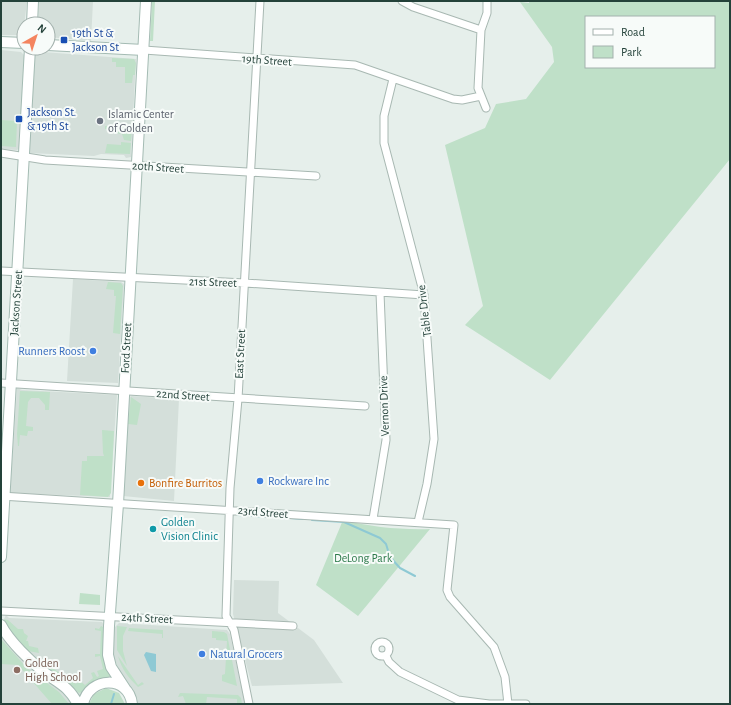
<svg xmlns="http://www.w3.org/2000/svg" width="731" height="705" viewBox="0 0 731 705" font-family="'Alegreya Sans',sans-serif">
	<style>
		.built { fill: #d4dfda }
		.green { fill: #bfe0c8; fill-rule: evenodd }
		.water { fill: #8ec9d4 }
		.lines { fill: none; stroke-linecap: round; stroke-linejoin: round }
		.stream { stroke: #8ec9d4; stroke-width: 2 }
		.street-casing { stroke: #a8b8b2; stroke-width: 9 }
		.secondary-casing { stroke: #a4bbb3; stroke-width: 12 }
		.street { stroke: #fff; stroke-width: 7 }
		.secondary { stroke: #fff; stroke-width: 10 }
		.transit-dot { fill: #1a4fb4; stroke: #f7fbf9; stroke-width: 1.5 }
		.worship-dot { fill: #6b7280; stroke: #f7fbf9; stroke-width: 1.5 }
		.shop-dot { fill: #3f7fe0; stroke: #f7fbf9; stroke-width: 1.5 }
		.food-dot { fill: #e8710a; stroke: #f7fbf9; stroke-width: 1.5 }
		.culture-dot { fill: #0f9aa8; stroke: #f7fbf9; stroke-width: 1.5 }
		.education-dot { fill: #8d6e63; stroke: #f7fbf9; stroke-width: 1.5 }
		.labels { text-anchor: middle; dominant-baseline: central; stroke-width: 4; stroke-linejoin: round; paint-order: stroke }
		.transit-label { font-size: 12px; fill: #164399; stroke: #f7fbf9; text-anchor: start }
		.street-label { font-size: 12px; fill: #24423a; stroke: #f7fbf9 }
		.worship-label { font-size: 12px; fill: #5b616d; stroke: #f7fbf9; text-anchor: start }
		.shop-label { font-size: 12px; fill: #366cbe; stroke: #f7fbf9; text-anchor: start }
		.food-label { font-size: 12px; fill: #c56008; stroke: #f7fbf9; text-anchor: start }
		.culture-label { font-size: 12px; fill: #0d838f; stroke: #f7fbf9; text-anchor: start }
		.park-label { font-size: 12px; fill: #2d7a4b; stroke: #f7fbf9 }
		.education-label { font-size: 12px; fill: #785e54; stroke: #f7fbf9; text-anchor: start }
	</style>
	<rect width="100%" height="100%" fill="#e6efeb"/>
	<!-- built -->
	<path class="built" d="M 1,1 L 27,1 L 23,35 L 1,35 Z
		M 39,1 L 93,1 L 91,41 L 48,37 L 48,24 L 38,24 Z
		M 1,50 L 21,52 L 25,56 L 20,148 L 17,150 L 1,149 Z
		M 39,50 L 43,52 L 136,59 L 131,157 L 126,158 L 124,155 L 101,154 L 94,156 L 29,153 L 35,55 L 37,51 Z
		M 73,279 L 121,282 L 124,284 L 118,383 L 67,381 Z
		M 17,388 L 22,390 L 117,395 L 110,497 L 10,493 Z
		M 131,396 L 179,399 L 174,501 L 123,496 L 129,398 Z
		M 234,580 L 279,581 L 278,613 L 314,640 L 343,683 L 252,686 L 233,614 Z
		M 6,615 L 9,618 L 102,622 L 104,625 L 110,674 L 112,679 L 90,684 L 80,697 L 69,684 L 41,665 L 25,648 L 6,625 L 4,619 Z
		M 119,623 L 227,630 L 230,634 L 245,704 L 138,704 L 133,691 L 123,680 L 113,655 L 114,628 Z
		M 1,632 L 62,689 L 73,704 L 1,704 Z"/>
	<!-- green -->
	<path class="green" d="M 152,1 L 155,1 L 153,41 L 150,41 Z
		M 529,1 L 730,1 L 730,159 L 550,380 L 465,325 L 483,306 L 445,145 L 485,128 L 496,104 L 526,99 L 554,62 L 552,47 L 520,2 L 529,3 ZM 586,17 L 714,17 L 714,67 L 586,67 Z
		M 112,58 L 134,59 L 136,63 L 135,75 L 133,75 L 132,83 L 125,83 L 125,67 L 116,67 L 116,62 L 112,62 Z
		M 1,120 L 17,121 L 16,147 L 1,146 Z
		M 105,126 L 132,128 L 131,141 L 124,140 L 122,134 L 113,133 L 112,130 L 105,129 Z
		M 121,142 L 131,143 L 130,154 L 105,153 L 107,144 L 121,145 Z
		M 108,282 L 121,283 L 123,286 L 120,334 L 113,333 L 116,296 L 114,296 L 114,290 L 106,289 Z
		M 20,391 L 50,392 L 49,410 L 45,410 L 45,405 L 39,398 L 31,398 L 28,402 L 26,426 L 33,427 L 33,431 L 28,431 L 27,436 L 20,435 L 19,446 L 18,446 L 17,434 Z
		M 131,397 L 141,404 L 137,425 L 128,424 Z
		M 102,430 L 114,431 L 111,493 L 108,497 L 80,495 L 82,461 L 87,461 L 87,456 L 104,456 L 103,453 Z
		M 343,520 C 371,527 401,530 430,529 L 358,616 L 316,585 Z
		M 80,593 L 100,595 L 100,605 L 79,604 Z
		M 4,619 L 8,620 L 18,629 L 23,629 L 24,633 L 28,636 L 26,641 L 28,641 L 29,646 L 38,648 L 39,653 L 28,651 L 7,626 Z
		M 101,626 L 105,628 L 111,676 L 90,684 L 83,692 L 79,693 L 69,684 L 40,663 L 43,661 L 54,662 L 51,667 L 66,677 L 69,673 L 72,675 L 69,679 L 76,684 L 79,680 L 85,685 L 93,678 L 91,673 L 94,672 L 97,677 L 99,676 L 97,671 L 103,669 L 100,656 L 95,657 L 95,654 L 100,654 L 101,631 L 95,630 L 95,628 L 99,629 Z
		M 117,626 L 127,627 L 123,636 L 123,651 L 127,666 L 117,650 Z
		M 129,628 L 163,630 L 163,638 L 162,638 L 162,634 L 128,631 Z
		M 212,631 L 224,632 L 227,634 L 237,686 L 222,681 L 222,675 L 225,674 L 227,641 L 216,640 L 216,638 L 212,638 Z
		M 1,639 L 27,668 L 59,692 L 69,704 L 52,704 L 18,665 L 1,664 Z
		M 118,656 L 138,685 L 142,682 L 144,684 L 138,687 C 128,677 122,670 118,656 Z
		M 106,688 L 119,693 L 125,704 L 89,704 L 94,694 Z
		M 180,693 L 238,695 L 241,698 L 242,704 L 237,704 L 237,699 L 207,697 L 206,704 L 186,704 L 183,696 L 178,697 Z"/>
	<!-- water -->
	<path class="water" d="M 146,652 L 156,654 L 156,672 L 151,671 L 144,655 Z"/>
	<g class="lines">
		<!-- stream -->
		<path class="stream" d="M 238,515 L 271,517
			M 290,518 L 303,519
			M 312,520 L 344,522 L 380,538 L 386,544 L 390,557 L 400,568 L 415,576
			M 111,704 L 114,694"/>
		<!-- street casing -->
		<g class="street-casing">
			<path id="street" d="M 402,1 L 413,7 L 481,30
				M 144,50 L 355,65 L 453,99 L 462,100 L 481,96
				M 393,79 L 384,116 L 384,143 L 424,295 L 434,439 L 427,484 L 418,522
				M 486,108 L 478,88 L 481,30 L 487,13 L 487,1
				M 1,153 L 45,160 L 316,176
				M 1,271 L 245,283 L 424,295
				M 1,383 L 365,406
				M 1,496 L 454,525 L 447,590 L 450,597 L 494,647 L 505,677 L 508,704
				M 373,519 L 386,440 L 380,293
				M 1,611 L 293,626
				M375 649a7 7 0 1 1 14 0a7 7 0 1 1-14 0Z
				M 386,656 L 389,662 L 400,672 L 458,700 L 489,704 L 526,704
				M 249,704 L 234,630 L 226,616 L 230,488 L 238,399 L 260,1"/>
		</g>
		<!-- secondary casing -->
		<g class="secondary-casing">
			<path id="secondary" d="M 32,24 L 33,1
				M 1,42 L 24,43
				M 48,45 L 144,50
				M 1,557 L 30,48
				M 1,625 C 9,641 31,662 45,673 C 60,684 68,686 78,704
				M 126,690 L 111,667 L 108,655 L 109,626 L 118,504 L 146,1
				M 83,704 C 89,676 129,675 132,704"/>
		</g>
		<!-- street -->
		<use href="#street" class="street"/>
		<!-- secondary -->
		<use href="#secondary" class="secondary"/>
	</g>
	<!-- markers -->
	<g class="transit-dot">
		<rect x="60" y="36" width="8" height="8" rx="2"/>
		<rect x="15" y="115" width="8" height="8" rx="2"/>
	</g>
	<circle class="worship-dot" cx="100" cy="121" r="4"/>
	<g class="shop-dot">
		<circle cx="93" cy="351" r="4"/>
		<circle cx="260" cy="481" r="4"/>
		<circle cx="202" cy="654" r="4"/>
	</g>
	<circle class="food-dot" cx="141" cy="483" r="4"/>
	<circle class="culture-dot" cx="153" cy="529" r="4"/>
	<circle class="education-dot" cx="17" cy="670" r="4"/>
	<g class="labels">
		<!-- transit labels -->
		<g class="transit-label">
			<text x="72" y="33">19th St &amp;<tspan x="72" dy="14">Jackson St</tspan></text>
			<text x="27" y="112">Jackson St.<tspan x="27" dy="14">&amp; 19th St</tspan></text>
		</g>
		<!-- street labels -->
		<g class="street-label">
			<text transform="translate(267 60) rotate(4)">19th Street</text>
			<text transform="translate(158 167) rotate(4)">20th Street</text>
			<text transform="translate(213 282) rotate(2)">21st Street</text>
			<text transform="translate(16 303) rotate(-86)">Jackson Street</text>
			<text transform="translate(424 311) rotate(-97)">Table Drive</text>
			<text transform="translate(126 348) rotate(-87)">Ford Street</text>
			<text transform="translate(240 354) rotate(-87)">East Street</text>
			<text transform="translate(183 395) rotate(4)">22nd Street</text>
			<text transform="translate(384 406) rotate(-92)">Vernon Drive</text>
			<text transform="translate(263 512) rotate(5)">23rd Street</text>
			<text transform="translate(147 618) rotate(3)">24th Street</text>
		</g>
		<!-- worship labels -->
		<g class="worship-label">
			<text x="108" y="114">Islamic Center<tspan x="108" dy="14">of Golden</tspan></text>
		</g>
		<!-- shop labels -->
		<g class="shop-label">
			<text x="85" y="351" text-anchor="end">Runners Roost</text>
			<text x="268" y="481">Rockware Inc</text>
			<text x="210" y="654">Natural Grocers</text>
		</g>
		<!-- food labels -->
		<g class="food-label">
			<text x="149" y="483">Bonfire Burritos</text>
		</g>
		<!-- culture labels -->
		<g class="culture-label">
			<text x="161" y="522">Golden<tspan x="161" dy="14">Vision Clinic</tspan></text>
		</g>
		<!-- park labels -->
		<g class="park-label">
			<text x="363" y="558">DeLong Park</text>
		</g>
		<!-- education labels -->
		<g class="education-label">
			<text x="25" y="663">Golden<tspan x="25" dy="14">High School</tspan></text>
		</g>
	</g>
	<!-- border -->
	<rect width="731" height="705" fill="none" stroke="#24423a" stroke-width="4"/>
	<!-- legend -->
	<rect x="585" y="16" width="130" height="52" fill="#f7fbf9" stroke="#a3b1ad"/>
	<rect x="593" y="29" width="20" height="6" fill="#ffffff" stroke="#a3b1ad"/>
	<text x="621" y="36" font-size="12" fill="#24423a">Road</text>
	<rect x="593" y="46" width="20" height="12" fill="#bfe0c8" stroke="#a3b1ad"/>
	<text x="621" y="56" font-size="12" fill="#24423a">Park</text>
	<!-- north arrow -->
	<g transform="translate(36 36) rotate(39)"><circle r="19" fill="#f7fbf9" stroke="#a3b1ad"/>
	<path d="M0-3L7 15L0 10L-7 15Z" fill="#f4845f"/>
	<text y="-6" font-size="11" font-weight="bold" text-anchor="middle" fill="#24423a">N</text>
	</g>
</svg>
